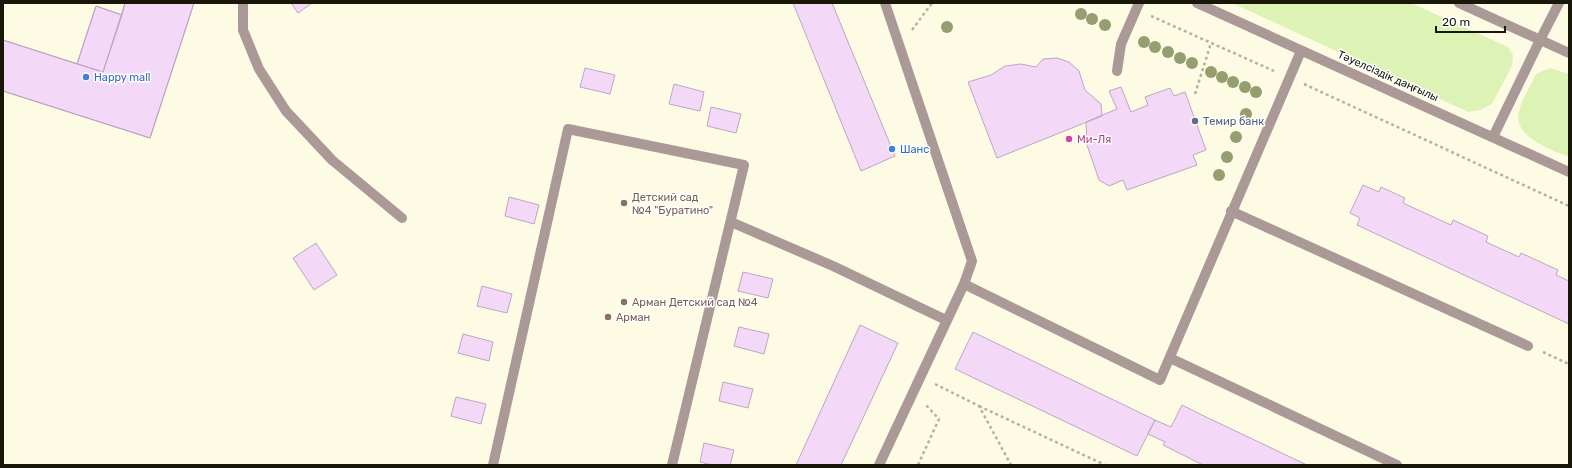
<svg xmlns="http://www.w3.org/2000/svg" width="1572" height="468" viewBox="0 0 1572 468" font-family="Rubik,sans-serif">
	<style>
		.green { fill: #ddf3b6 }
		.building { fill: #f3d8f8; stroke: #bda6c2 }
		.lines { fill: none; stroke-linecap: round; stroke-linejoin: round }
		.path { stroke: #b5b29f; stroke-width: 2.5; stroke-dasharray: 3 3; stroke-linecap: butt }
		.service { stroke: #ab9998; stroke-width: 10 }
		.minor { stroke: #ab9998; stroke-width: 10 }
		.tertiary { stroke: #ab9998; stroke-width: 10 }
		.tree { fill: #959e6e }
		.shop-dot { fill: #3f7fe0; stroke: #fff; stroke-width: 1.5 }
		.service-dot { fill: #5c6f8a; stroke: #fff; stroke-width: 1.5 }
		.hotel-dot { fill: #d1479c; stroke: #fff; stroke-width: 1.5 }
		.education-dot { fill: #8d6e63; stroke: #fff; stroke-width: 1.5 }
		.labels { text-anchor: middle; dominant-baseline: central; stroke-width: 3; stroke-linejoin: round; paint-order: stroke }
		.street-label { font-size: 11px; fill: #19170a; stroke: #fff }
		.shop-label { font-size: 11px; fill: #366cbe; stroke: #fff; text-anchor: start }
		.service-label { font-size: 11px; fill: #4e5e75; stroke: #fff; text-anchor: start }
		.hotel-label { font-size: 11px; fill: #b23c85; stroke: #fff; text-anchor: start }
		.education-label { font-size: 11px; fill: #785e54; stroke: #fff; text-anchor: start }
	</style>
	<rect width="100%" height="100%" fill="#fefbe5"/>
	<!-- green -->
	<path class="green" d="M 1232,3 L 1411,3 L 1508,47 L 1513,55 L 1512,66 L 1492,104 L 1481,110 L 1468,112 Z
		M 1550,68 L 1569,74 L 1569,157 C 1552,150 1512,137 1519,111 C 1522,98 1531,86 1536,74 Z"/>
	<!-- building -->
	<path class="building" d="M 125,3 L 194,3 L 150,138 L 3,91 L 3,40 L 77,64 L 96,6 L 122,15 Z
		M 125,3 L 194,3 L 150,138 L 3,91 L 3,40 L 103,72 Z
		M 291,3 L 312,3 L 298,13 Z
		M 793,3 L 832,3 L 895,156 L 861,171 Z
		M 96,6 L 122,15 L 103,72 L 77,64 Z
		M 1057,58 L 1069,62 L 1079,71 L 1085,90 L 1101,104 L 1102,116 L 997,158 L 968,82 L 991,75 L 1005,66 L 1021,64 L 1036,67 L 1043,59 Z
		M 585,68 L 615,75 L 610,94 L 580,87 Z
		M 674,84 L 704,92 L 700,111 L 669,104 Z
		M 1121,87 L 1131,112 L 1148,105 L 1145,97 L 1170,88 L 1174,96 L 1185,92 L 1206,150 L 1193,155 L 1197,165 L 1127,190 L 1123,180 L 1109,186 L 1099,180 L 1087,145 L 1086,122 L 1117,109 L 1109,91 Z
		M 711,107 L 741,114 L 736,133 L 707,126 Z
		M 1363,185 L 1379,192 L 1381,187 L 1405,198 L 1403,203 L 1451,225 L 1453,220 L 1488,236 L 1486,242 L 1519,257 L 1521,253 L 1558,270 L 1556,275 L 1569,281 L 1569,324 L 1357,225 L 1360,218 L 1350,213 Z
		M 509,197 L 539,205 L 534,224 L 505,216 Z
		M 316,243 L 337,275 L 314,290 L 293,258 Z
		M 743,272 L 773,279 L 768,298 L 738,291 Z
		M 482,286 L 512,294 L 507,313 L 477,306 Z
		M 860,325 L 898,343 L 841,465 L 796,465 Z
		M 739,327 L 769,334 L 764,354 L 734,346 Z
		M 973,332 L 1155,420 L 1137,456 L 955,369 Z
		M 463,334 L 493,342 L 489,361 L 458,353 Z
		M 723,382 L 753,389 L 748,408 L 719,401 Z
		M 456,397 L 486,404 L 481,424 L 451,416 Z
		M 1182,405 L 1204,416 L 1307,465 L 1203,465 L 1163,445 L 1165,442 L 1148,434 L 1155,420 L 1171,427 Z
		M 704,443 L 734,450 L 730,465 L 712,465 L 700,462 Z"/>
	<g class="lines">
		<!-- path -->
		<path class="path" d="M 1151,16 L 1274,71
			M 912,30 L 932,3
			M 1304,84 L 1569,206
			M 1195,94 L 1211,43
			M 1543,352 L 1569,364
			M 935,384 L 979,406 L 1011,465
			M 979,406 L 1105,465
			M 918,465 L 939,419 L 926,405"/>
		<!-- service -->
		<path class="service" d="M 243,3 L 243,30 L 259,69 L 286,111 L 332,160 L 402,218
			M 885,3 L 972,261 L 964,284
			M 1117,71 L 1121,44 L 1139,3
			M 1231,211 L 1528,346
			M 731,222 L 833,266 L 946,320
			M 1170,358 L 1397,465
			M 493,465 L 568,129 L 744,165 L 672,465
			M 879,465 L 964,284 L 1160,380 L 1301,51"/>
		<!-- minor -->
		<path class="minor" d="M 1540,40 L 1559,3"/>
		<!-- tertiary -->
		<path class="tertiary" d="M 1197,3 L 1569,172
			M 1459,3 L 1569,53
			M 1493,137 L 1540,40"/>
	</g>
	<!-- trees -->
	<g class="tree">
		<circle cx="1081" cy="14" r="6"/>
		<circle cx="1092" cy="19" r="6"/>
		<circle cx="1105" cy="25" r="6"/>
		<circle cx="947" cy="27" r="6"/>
		<circle cx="1144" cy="42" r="6"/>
		<circle cx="1155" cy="47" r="6"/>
		<circle cx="1168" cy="52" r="6"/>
		<circle cx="1180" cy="58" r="6"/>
		<circle cx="1192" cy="63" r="6"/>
		<circle cx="1211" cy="72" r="6"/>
		<circle cx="1222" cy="77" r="6"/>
		<circle cx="1233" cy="82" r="6"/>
		<circle cx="1245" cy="87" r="6"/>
		<circle cx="1256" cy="92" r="6"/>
		<circle cx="1246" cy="114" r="6"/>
		<circle cx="1236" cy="137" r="6"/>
		<circle cx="1227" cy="157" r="6"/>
		<circle cx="1219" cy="175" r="6"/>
	</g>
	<!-- markers -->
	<g class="shop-dot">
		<circle cx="86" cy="77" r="4"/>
		<circle cx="892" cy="149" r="4"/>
	</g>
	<circle class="service-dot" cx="1195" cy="121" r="4"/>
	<circle class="hotel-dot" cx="1069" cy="139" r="4"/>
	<g class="education-dot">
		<circle cx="624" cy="203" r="4"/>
		<circle cx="624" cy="302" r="4"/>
		<circle cx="608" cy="317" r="4"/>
	</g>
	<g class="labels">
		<!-- street labels -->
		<g class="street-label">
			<text transform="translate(1388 76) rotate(24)">Тәуелсіздік даңғылы</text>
		</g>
		<!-- shop labels -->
		<g class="shop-label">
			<text x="94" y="77">Happy mall</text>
			<text x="900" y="149">Шанс</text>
		</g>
		<!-- service labels -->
		<g class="service-label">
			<text x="1203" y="121">Темир банк</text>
		</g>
		<!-- hotel labels -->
		<g class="hotel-label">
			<text x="1077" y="139">Ми-Ля</text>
		</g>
		<!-- education labels -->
		<g class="education-label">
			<text x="632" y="197">Детский сад<tspan x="632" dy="13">№4 "Буратино"</tspan></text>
			<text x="632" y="302">Арман Детский сад №4</text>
			<text x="616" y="317">Арман</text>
		</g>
	</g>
	<!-- border -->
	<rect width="1572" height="468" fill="none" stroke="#19170a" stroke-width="8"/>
	<!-- scale -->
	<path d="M1436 26v6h69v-6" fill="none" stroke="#19170a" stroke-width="2"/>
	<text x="1442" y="26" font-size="12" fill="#19170a" stroke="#ffffff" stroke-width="3" paint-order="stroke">20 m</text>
</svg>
